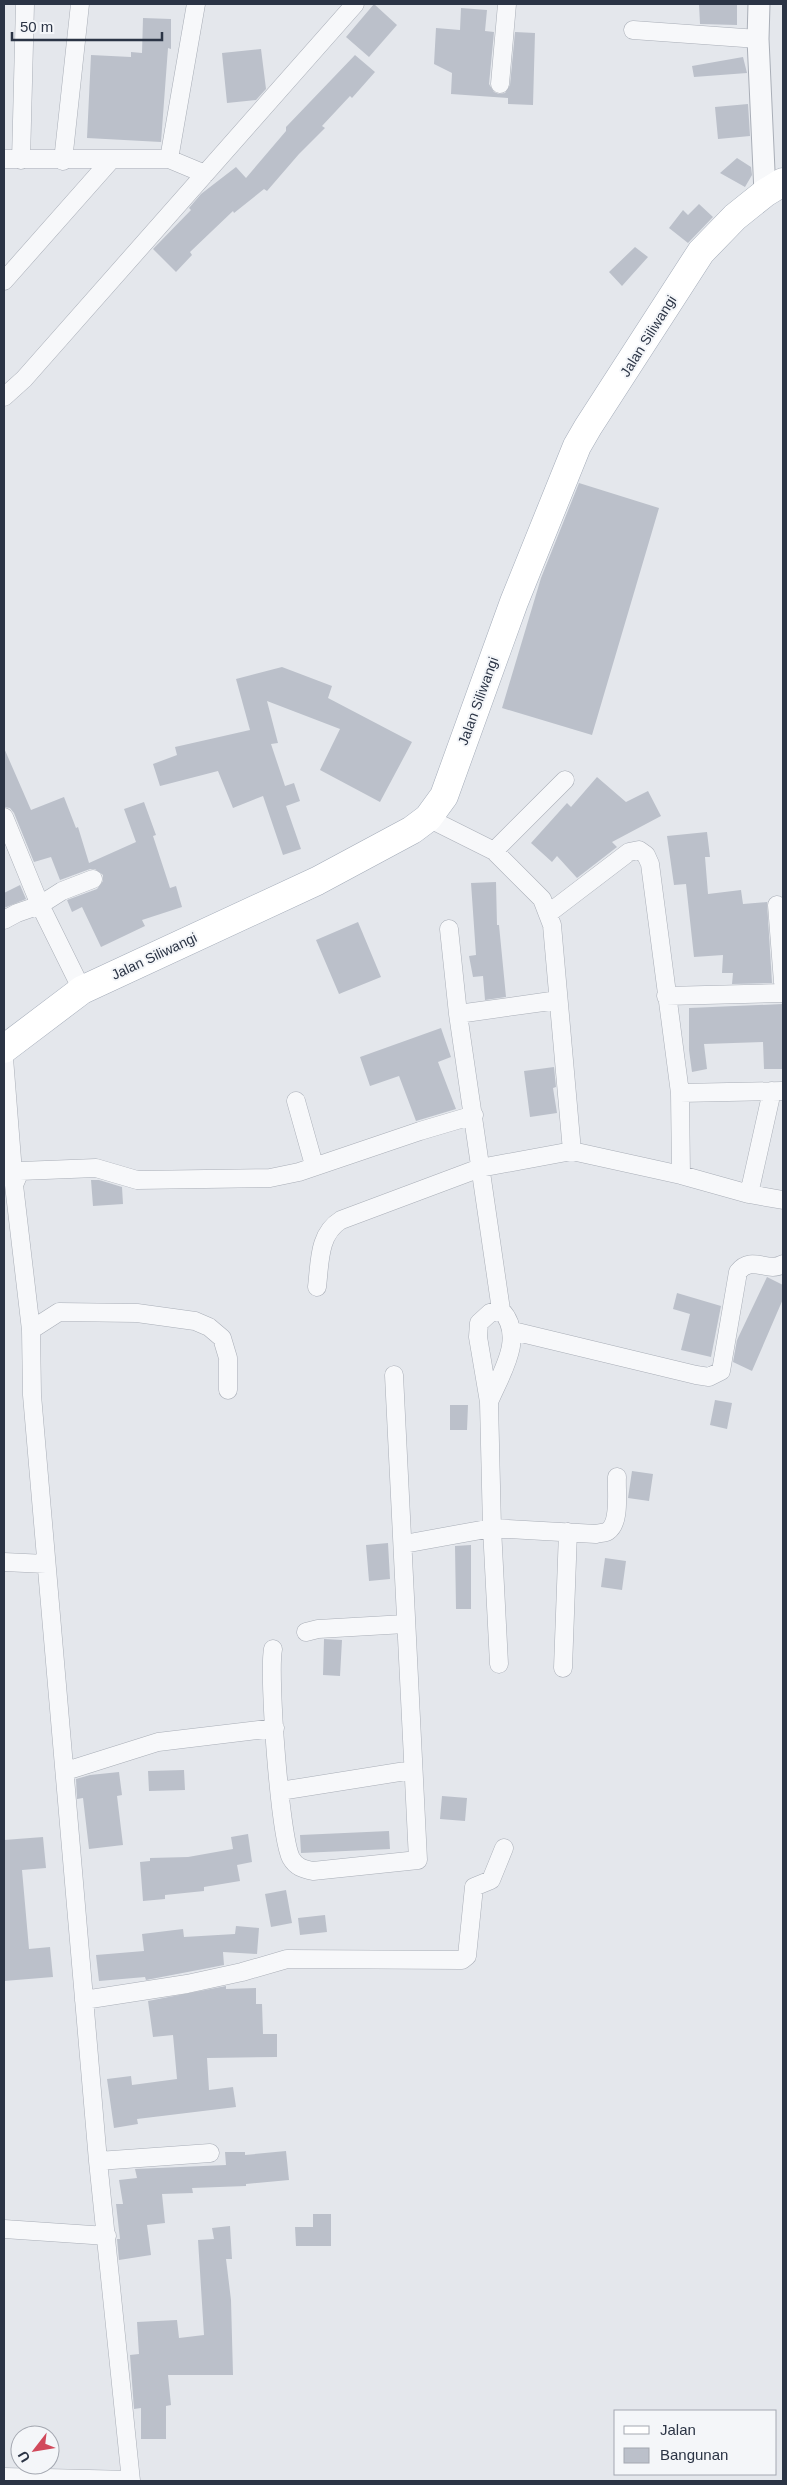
<svg xmlns="http://www.w3.org/2000/svg" width="787" height="2485" viewBox="0 0 787 2485" font-family="Helvetica,sans-serif">
	<style>
		.building { fill: #bbc0ca }
		.lines { fill: none; stroke-linecap: round; stroke-linejoin: round }
		.minor-casing { stroke: #a9aeb7; stroke-width: 19 }
		.tertiary-casing { stroke: #a9aeb7; stroke-width: 23 }
		.primary-casing { stroke: #a3abb8; stroke-width: 29 }
		.minor { stroke: #f7f8fa; stroke-width: 18 }
		.tertiary { stroke: #f7f8fa; stroke-width: 21 }
		.primary { stroke: #fff; stroke-width: 28 }
		.labels { text-anchor: middle; dominant-baseline: central; stroke-width: 4; stroke-linejoin: round; paint-order: stroke }
		.street-label { font-size: 14px; fill: #2b3445; stroke: #f4f6f9 }
	</style>
	<rect width="100%" height="100%" fill="#e4e7ec"/>
	<!-- building -->
	<path class="building" d="M 374,4 L 397,25 L 369,57 L 346,37 Z
		M 699,4 L 737,4 L 737,25 L 700,24 Z
		M 461,8 L 487,10 L 485,31 L 494,32 L 489,84 L 494,92 L 499,94 L 505,93 L 510,85 L 515,32 L 535,33 L 533,105 L 508,104 L 508,98 L 451,94 L 452,73 L 434,64 L 436,28 L 460,30 Z
		M 143,18 L 171,19 L 171,49 L 168,48 L 161,142 L 87,138 L 91,55 L 131,57 L 131,52 L 142,53 Z
		M 261,49 L 266,89 L 256,100 L 227,103 L 222,53 Z
		M 355,55 L 375,72 L 352,98 L 350,96 L 322,126 L 325,128 L 299,154 L 267,191 L 264,189 L 234,213 L 233,211 L 190,252 L 192,255 L 176,272 L 153,249 L 191,210 L 189,208 L 201,194 L 236,167 L 246,178 L 286,131 L 286,127 Z
		M 743,57 L 747,73 L 694,77 L 692,66 Z
		M 748,104 L 750,136 L 718,139 L 715,107 Z
		M 737,158 L 751,167 L 752,175 L 745,187 L 720,173 Z
		M 699,204 L 713,217 L 688,243 L 669,228 L 683,210 L 688,215 Z
		M 635,247 L 648,257 L 622,286 L 609,272 Z
		M 579,483 L 659,508 L 592,735 L 502,708 L 541,578 Z
		M 282,667 L 332,686 L 328,698 L 412,742 L 380,802 L 320,770 L 340,729 L 267,701 L 278,743 L 271,744 L 285,786 L 294,783 L 300,801 L 286,806 L 301,849 L 283,855 L 263,796 L 233,808 L 218,771 L 160,786 L 153,764 L 177,755 L 175,747 L 250,730 L 236,679 Z
		M 4,748 L 31,810 L 64,797 L 76,828 L 78,827 L 89,863 L 136,842 L 124,809 L 144,802 L 156,835 L 153,836 L 170,888 L 176,886 L 182,907 L 142,920 L 145,926 L 101,947 L 82,907 L 72,912 L 67,900 L 97,889 L 103,881 L 103,875 L 95,869 L 90,869 L 60,880 L 51,857 L 34,862 L 14,813 L 10,808 L 4,807 Z
		M 597,777 L 626,802 L 648,791 L 661,816 L 612,842 L 617,847 L 577,878 L 557,856 L 552,862 L 531,843 L 567,803 L 571,807 Z
		M 707,832 L 710,857 L 705,857 L 708,894 L 741,890 L 743,904 L 767,902 L 772,983 L 732,984 L 733,973 L 722,973 L 723,955 L 694,957 L 686,884 L 674,885 L 667,836 Z
		M 496,882 L 497,925 L 499,925 L 506,997 L 485,1000 L 483,976 L 473,977 L 469,956 L 476,955 L 471,883 Z
		M 20,885 L 26,899 L 4,908 L 4,893 Z
		M 358,922 L 381,977 L 339,994 L 316,940 Z
		M 783,1004 L 783,1069 L 764,1069 L 763,1042 L 704,1044 L 707,1069 L 692,1072 L 689,1050 L 689,1008 Z
		M 441,1028 L 451,1057 L 438,1062 L 456,1109 L 416,1121 L 399,1076 L 370,1086 L 360,1057 Z
		M 554,1067 L 556,1087 L 553,1088 L 557,1113 L 530,1117 L 524,1071 Z
		M 91,1180 L 99,1180 L 122,1187 L 123,1204 L 93,1206 Z
		M 767,1277 L 783,1285 L 783,1299 L 752,1371 L 733,1362 L 737,1340 Z
		M 677,1293 L 721,1306 L 711,1357 L 681,1350 L 690,1314 L 673,1309 Z
		M 715,1400 L 732,1403 L 727,1429 L 710,1425 Z
		M 450,1405 L 468,1405 L 467,1430 L 450,1430 Z
		M 632,1471 L 653,1474 L 649,1501 L 628,1498 Z
		M 388,1543 L 390,1579 L 369,1581 L 366,1545 Z
		M 471,1545 L 471,1609 L 456,1609 L 455,1546 Z
		M 605,1558 L 626,1561 L 622,1590 L 601,1587 Z
		M 324,1639 L 342,1640 L 340,1676 L 323,1675 Z
		M 184,1770 L 185,1790 L 149,1791 L 148,1771 Z
		M 119,1772 L 122,1795 L 117,1796 L 123,1845 L 89,1849 L 83,1798 L 77,1799 L 76,1779 L 90,1775 Z
		M 442,1796 L 467,1798 L 465,1821 L 440,1819 Z
		M 389,1831 L 390,1849 L 301,1853 L 300,1835 Z
		M 248,1834 L 252,1862 L 237,1865 L 240,1881 L 204,1887 L 204,1891 L 165,1895 L 165,1899 L 143,1901 L 140,1862 L 150,1861 L 150,1858 L 188,1857 L 233,1849 L 231,1837 Z
		M 43,1837 L 46,1868 L 22,1870 L 29,1949 L 50,1947 L 53,1977 L 4,1981 L 4,1840 Z
		M 286,1890 L 292,1923 L 271,1927 L 265,1894 Z
		M 325,1915 L 327,1932 L 300,1935 L 298,1918 Z
		M 236,1926 L 259,1928 L 257,1954 L 223,1952 L 224,1965 L 146,1980 L 145,1977 L 99,1981 L 96,1955 L 144,1951 L 142,1934 L 183,1929 L 184,1937 L 235,1934 Z
		M 226,1986 L 226,1989 L 256,1988 L 256,2004 L 262,2004 L 263,2034 L 277,2034 L 277,2057 L 207,2058 L 209,2090 L 233,2087 L 236,2107 L 137,2119 L 138,2124 L 114,2128 L 107,2079 L 131,2076 L 132,2085 L 177,2079 L 173,2035 L 153,2037 L 148,2001 Z
		M 286,2151 L 289,2180 L 246,2184 L 246,2186 L 192,2188 L 193,2193 L 162,2194 L 165,2223 L 147,2225 L 151,2255 L 119,2260 L 117,2239 L 120,2239 L 116,2204 L 123,2204 L 119,2180 L 137,2178 L 135,2169 L 226,2165 L 225,2152 L 245,2152 L 245,2155 Z
		M 313,2214 L 331,2214 L 331,2246 L 296,2246 L 295,2227 L 313,2227 Z
		M 230,2226 L 232,2259 L 226,2259 L 231,2300 L 233,2375 L 168,2375 L 171,2405 L 166,2406 L 166,2439 L 141,2439 L 141,2408 L 134,2409 L 130,2355 L 139,2354 L 137,2322 L 177,2320 L 179,2338 L 204,2335 L 198,2240 L 214,2239 L 212,2228 Z"/>
	<g class="lines">
		<!-- minor casing -->
		<g class="minor-casing">
			<path id="minor" d="M 633,30 L 758,39
				M 500,84 L 507,4
				M 4,159 L 169,159 L 205,174
				M 169,159 L 196,4
				M 21,160 L 25,4
				M 63,161 L 80,4
				M 4,281 L 111,160
				M 4,397 L 24,379 L 355,4
				M 4,817 L 40,905 L 82,990
				M 428,818 L 494,851 L 542,899 L 552,925 L 572,1151 L 681,1175 L 749,1194 L 783,1200
				M 494,851 L 565,780
				M 777,905 L 783,982
				M 549,913 L 629,852 L 639,850 L 646,855 L 650,864 L 680,1093 L 681,1175
				M 4,920 L 17,913 L 40,905 L 62,891 L 93,879
				M 449,929 L 458,1014 L 501,1310 C 526,1337 501,1373 489,1402
				M 666,996 L 783,993
				M 458,1014 L 558,1000
				M 4,1058 L 14,1185 L 31,1330 L 32,1395 L 98,2161 L 131,2481
				M 680,1093 L 782,1091
				M 296,1101 L 314,1165
				M 14,1185 L 20,1171 L 96,1168 L 137,1180 L 270,1178 L 299,1172 L 420,1131 L 474,1115
				M 749,1194 L 772,1091
				M 317,1287 C 320,1263 318,1234 341,1220 L 480,1168 L 572,1151
				M 31,1330 L 59,1312 L 137,1313 L 195,1321 L 209,1327 L 222,1338 L 228,1358 L 228,1390
				M 513,1331 L 696,1375 L 709,1377 L 721,1371 L 738,1272 C 752,1254 768,1274 783,1264
				M 404,1544 L 492,1528 L 489,1402 L 478,1337 L 479,1323 L 490,1313 L 501,1310
				M 4,1562 L 46,1564
				M 306,1632 L 318,1629 L 405,1624
				M 273,1649 C 268,1675 280,1837 291,1858 C 296,1867 303,1869 313,1871 L 418,1860 L 394,1375
				M 499,1664 L 492,1528 L 596,1534 C 600,1533 605,1533 608,1531 C 621,1522 616,1491 617,1477
				M 563,1668 L 568,1532
				M 66,1771 L 158,1742 L 275,1728
				M 280,1791 L 412,1770
				M 84,2000 L 187,1984 L 242,1972 L 287,1959 L 462,1960 L 467,1956 L 474,1887 L 491,1880 L 504,1848
				M 98,2161 L 210,2153
				M 4,2229 L 107,2236
				M 4,2477 L 131,2480"/>
		</g>
		<!-- tertiary casing -->
		<g class="tertiary-casing">
			<path id="tertiary" d="M 759,4 L 758,39 L 765,193"/>
		</g>
		<!-- primary casing -->
		<g class="primary-casing">
			<path id="primary" d="M 4,1049 L 82,990 L 317,881 L 412,830 L 428,818 L 444,796 L 514,602 L 577,446 L 588,427 L 701,252 L 735,217 L 765,193 L 783,182"/>
		</g>
		<!-- minor -->
		<use href="#minor" class="minor"/>
		<!-- tertiary -->
		<use href="#tertiary" class="tertiary"/>
		<!-- primary -->
		<use href="#primary" class="primary"/>
	</g>
	<g class="labels">
		<!-- street labels -->
		<g class="street-label">
			<text transform="translate(648 336) rotate(-58)">Jalan Siliwangi</text>
			<text transform="translate(478 701) rotate(-70)">Jalan Siliwangi</text>
			<text transform="translate(154 956) rotate(-25)">Jalan Siliwangi</text>
		</g>
	</g>
	<!-- border -->
	<rect width="787" height="2485" fill="none" stroke="#2b3445" stroke-width="10"/>
	<!-- legend -->
	<rect x="614" y="2410" width="162" height="65" fill="#f4f6f9" stroke="#a4a8b1"/>
	<rect x="624" y="2426" width="25" height="8" fill="#ffffff" stroke="#a4a8b1"/>
	<text x="660" y="2435" font-size="15" fill="#2b3445">Jalan</text>
	<rect x="624" y="2448" width="25" height="15" fill="#bbc0ca" stroke="#a4a8b1"/>
	<text x="660" y="2460" font-size="15" fill="#2b3445">Bangunan</text>
	<!-- north arrow -->
	<g transform="translate(35 2450) rotate(239)"><circle r="24" fill="#f4f6f9" stroke="#a4a8b1"/>
	<path d="M0-4L9 19L0 12L-9 19Z" fill="#d1495b"/>
	<text y="-8" font-size="14" font-weight="bold" text-anchor="middle" fill="#2b3445">U</text>
	</g>
	<!-- scale -->
	<path d="M12 32v8h150v-8" fill="none" stroke="#2b3445" stroke-width="2.5"/>
	<text x="20" y="32" font-size="15" fill="#2b3445" stroke="#f4f6f9" stroke-width="4" paint-order="stroke">50 m</text>
</svg>
